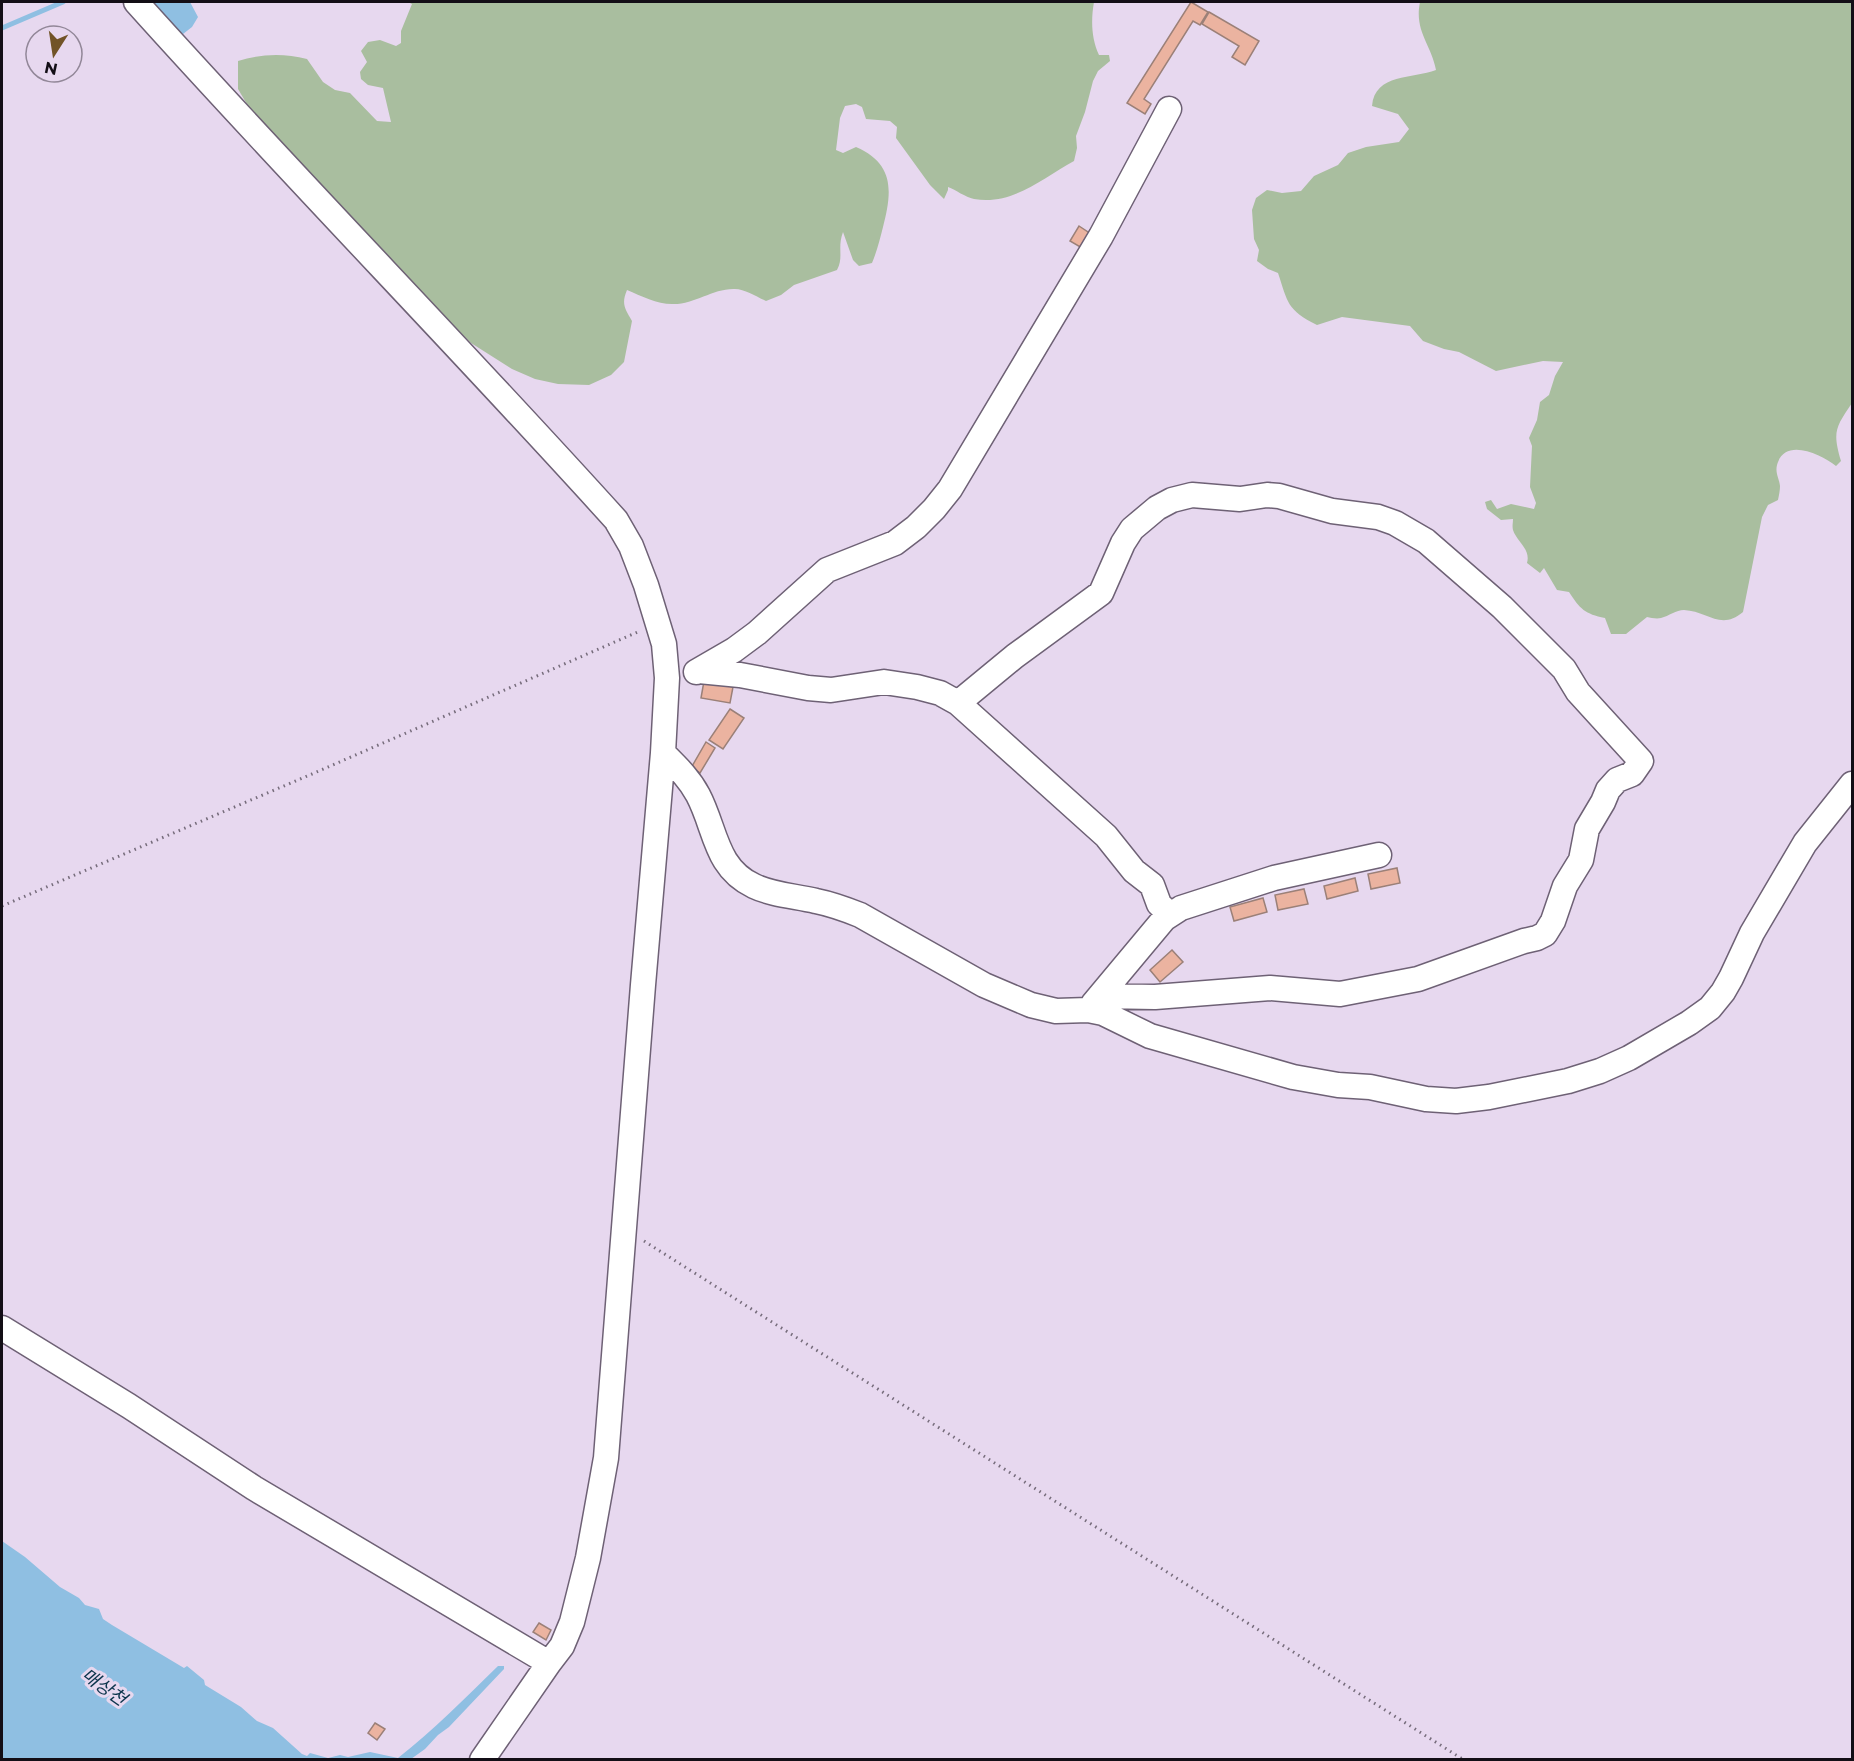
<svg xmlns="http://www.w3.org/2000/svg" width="1854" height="1761" viewBox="0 0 1854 1761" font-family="Montserrat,'Noto Sans KR',sans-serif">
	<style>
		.green { fill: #a9be9f }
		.water { fill: #8fbfe2 }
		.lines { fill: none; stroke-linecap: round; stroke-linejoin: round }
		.stream { stroke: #8fbfe2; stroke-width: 5 }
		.building { fill: #ebb3a0; stroke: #9b8078; stroke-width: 1.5 }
		.minor-casing { stroke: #6e6175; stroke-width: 27 }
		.path { stroke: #766c7b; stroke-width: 3; stroke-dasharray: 1.5 4.5; stroke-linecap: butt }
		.minor { stroke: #fff; stroke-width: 24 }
		.labels { text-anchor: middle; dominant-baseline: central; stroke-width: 6; stroke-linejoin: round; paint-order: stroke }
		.water-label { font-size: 18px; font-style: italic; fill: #0c344c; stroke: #e7d8ef }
	</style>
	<rect width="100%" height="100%" fill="#e7d8ef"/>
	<!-- green -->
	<path class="green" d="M 408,2 L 1094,2 C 1091,19 1091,38 1099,55 L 1109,55 L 1110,61 L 1098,71 L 1093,81 L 1085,112 L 1076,136 L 1077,148 L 1074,161 C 1043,178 1012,206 974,199 C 965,197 956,190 948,187 L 948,190 L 944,199 L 930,185 L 896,138 L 897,127 L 890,121 L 866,119 L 862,107 L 856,104 L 845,106 L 840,118 L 836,150 L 843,153 L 856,147 C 895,164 892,192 883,227 C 880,239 877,251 872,263 L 859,266 L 853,260 L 843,232 C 837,248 844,257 837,270 L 794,285 L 781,295 L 766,301 C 757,297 745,289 735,289 C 713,288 694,305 672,304 C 657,304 641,296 627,290 C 621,304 625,309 632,321 L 624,362 L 611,375 L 589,385 L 558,384 L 535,379 L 512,369 L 471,343 L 410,284 L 251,111 L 238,89 L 238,61 C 261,54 283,53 307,59 L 323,82 L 335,90 L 350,93 L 377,121 L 391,122 L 383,88 L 368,85 L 361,79 L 360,72 L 367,62 L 361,51 L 368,42 L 380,40 L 396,46 L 401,43 L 401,31 L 412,4 Z
		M 1420,2 L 1852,2 L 1852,403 C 1836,427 1832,431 1841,461 L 1836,466 C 1822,455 1787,438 1778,462 C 1774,472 1779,477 1780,486 C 1780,490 1779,495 1778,500 L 1768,505 L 1762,517 L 1743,612 C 1721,631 1707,611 1684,610 C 1676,610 1669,616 1661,618 C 1657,619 1651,618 1647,617 L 1626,634 L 1611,634 L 1605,618 C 1585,614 1580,609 1569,592 L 1557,590 L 1544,568 L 1540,573 L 1527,563 C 1531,549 1517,542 1513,530 C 1512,526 1513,523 1513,519 L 1501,520 L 1487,509 L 1485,502 L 1491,500 L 1497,509 L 1511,504 L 1534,509 L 1536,503 L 1530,487 L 1532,446 L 1529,438 L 1537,420 L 1540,402 L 1549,395 L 1555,376 L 1563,362 L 1543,361 L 1496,371 L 1459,352 L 1444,349 L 1423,341 L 1410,326 L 1342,317 L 1317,325 C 1287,310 1288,303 1278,273 L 1268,269 L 1257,261 L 1259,250 L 1254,239 L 1252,210 L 1256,198 L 1267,190 L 1282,193 L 1301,191 L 1314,176 L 1338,165 L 1348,153 L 1366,147 L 1399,142 L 1409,129 L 1398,114 L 1372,106 C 1375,73 1413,79 1436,70 C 1431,44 1414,31 1420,2 Z"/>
	<!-- water -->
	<path class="water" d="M 150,2 L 190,2 L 198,17 L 192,27 L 183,34 L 167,21 Z
		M 2,1541 L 25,1557 L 60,1587 L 79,1598 L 85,1605 L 99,1609 L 103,1619 L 112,1625 L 184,1668 L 187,1666 L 204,1680 L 205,1685 L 241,1707 L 257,1721 L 273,1728 L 302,1754 L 307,1756 L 310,1753 L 328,1758 L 340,1755 L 348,1757 L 370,1752 L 398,1758 C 434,1730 465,1698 498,1666 L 504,1666 L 504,1669 L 449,1727 L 438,1735 L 425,1749 L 411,1759 L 2,1759 Z"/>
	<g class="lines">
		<!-- stream -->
		<path class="stream" d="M 2,28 L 63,2"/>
	</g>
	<!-- building -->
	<path class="building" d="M 1191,2 L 1208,12 L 1200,25 L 1193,21 L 1144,99 L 1151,104 L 1145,114 L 1127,103 Z
		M 1209,12 L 1259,41 L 1245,65 L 1232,57 L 1239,46 L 1202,24 Z
		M 1079,226 L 1091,234 L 1082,248 L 1070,241 Z
		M 704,681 L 733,687 L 730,703 L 701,698 Z
		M 730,709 L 744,718 L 723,749 L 709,740 Z
		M 706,742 L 715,748 L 700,773 L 691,768 Z
		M 1397,868 L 1400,883 L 1371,889 L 1368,874 Z
		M 1355,878 L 1358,891 L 1327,899 L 1324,886 Z
		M 1304,889 L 1308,904 L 1278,910 L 1275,895 Z
		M 1263,898 L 1267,912 L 1234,921 L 1230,907 Z
		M 1172,950 L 1183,962 L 1160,982 L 1150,970 Z
		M 539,1623 L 551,1630 L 546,1640 L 533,1632 Z
		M 375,1723 L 385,1729 L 377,1740 L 368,1733 Z"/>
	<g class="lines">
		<!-- minor casing -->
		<g class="minor-casing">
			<path id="minor" d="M 136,2 C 293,177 458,345 616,520 L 631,546 L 646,585 L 664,644 L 667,678 L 663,753 L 643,985 L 606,1458 L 588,1558 L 572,1622 L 562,1646 L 549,1663 L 482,1760
				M 699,671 L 740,675 L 808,688 L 831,690 L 884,682 L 917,687 L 940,693 L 958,703 L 1015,656 L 1101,593 L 1123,543 L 1132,529 L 1157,508 L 1172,500 L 1192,495 L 1240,499 L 1267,495 L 1279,496 L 1332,511 L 1378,517 L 1395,523 L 1426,541 L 1502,607 L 1564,669 L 1578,692 L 1641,761 L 1632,774 L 1617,780 L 1608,790 L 1603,802 L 1587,829 L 1581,860 L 1565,886 L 1553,921 L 1545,934 L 1537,938 L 1524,941 L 1418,979 L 1340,994 L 1270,988 L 1155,997 L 1100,996
				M 696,672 L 734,650 L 757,633 L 827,570 L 895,543 L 916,527 L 934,509 L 950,489 L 1101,236 L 1169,109
				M 958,703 L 1106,836 L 1134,871 L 1152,885 L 1159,904 L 1170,915
				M 663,753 C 676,766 689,778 698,795 C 716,829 715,868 754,886 C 773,895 795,896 816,901 C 831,904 845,909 860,915 L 984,985 L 1031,1005 L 1056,1011 L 1088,1010 L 1103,1013 L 1150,1036 L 1293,1077 L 1338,1085 L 1370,1087 L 1426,1099 L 1456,1101 L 1489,1097 L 1568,1081 L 1600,1071 L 1629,1058 L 1689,1023 L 1710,1008 L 1723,992 L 1731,978 L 1752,933 L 1805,843 L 1852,784
				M 1093,1004 L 1164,919 L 1181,908 L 1274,878 L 1379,855
				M 2,1328 L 129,1406 L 254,1488 L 549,1663"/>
		</g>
		<!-- path -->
		<path class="path" d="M 2,906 L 312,774 L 640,631
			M 644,1241 L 1464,1760"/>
		<!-- minor -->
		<use href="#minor" class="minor"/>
	</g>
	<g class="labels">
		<!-- water labels -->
		<g class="water-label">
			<text transform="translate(104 1687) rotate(35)">매상천</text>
		</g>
	</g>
	<!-- border -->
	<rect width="1854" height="1761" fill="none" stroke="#130e16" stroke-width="6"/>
	<!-- north arrow -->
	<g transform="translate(54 54) rotate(192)"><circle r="28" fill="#e7d8ef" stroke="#928798" stroke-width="1.5"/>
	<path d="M0-4.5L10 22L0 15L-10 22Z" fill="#715327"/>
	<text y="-9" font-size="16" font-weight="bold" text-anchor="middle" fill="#130e16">N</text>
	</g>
</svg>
